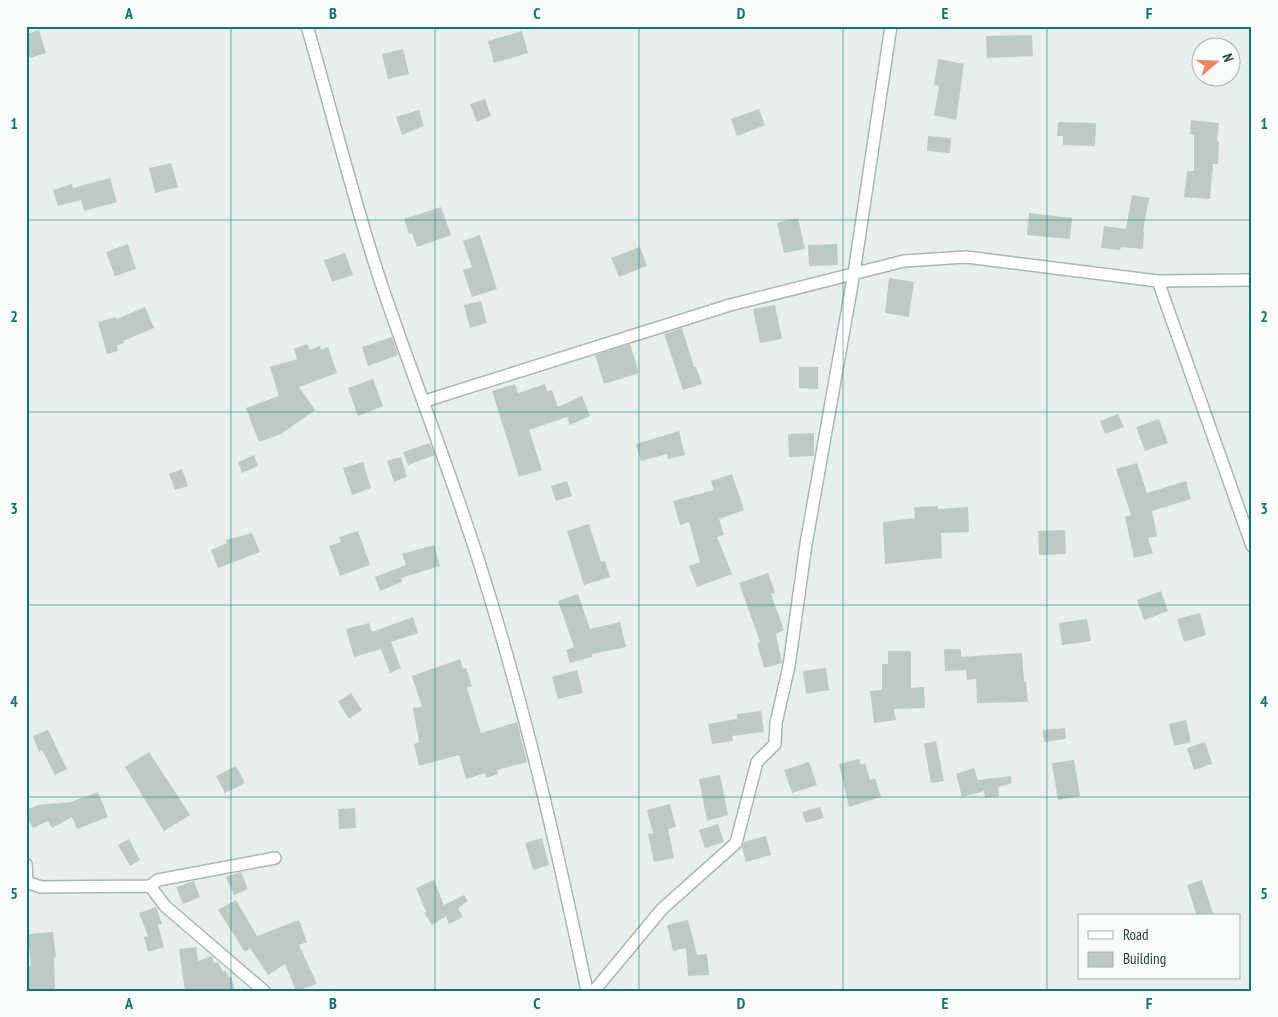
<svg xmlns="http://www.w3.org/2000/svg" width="1278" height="1017" viewBox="0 0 1278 1017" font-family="'PT Sans Narrow',sans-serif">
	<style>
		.building { fill: #bbcac4 }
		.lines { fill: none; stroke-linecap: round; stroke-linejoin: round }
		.street-casing { stroke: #a8b8b2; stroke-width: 14 }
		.street { stroke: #fff; stroke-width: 11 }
		.grid { fill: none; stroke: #0f766e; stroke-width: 1; stroke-opacity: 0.55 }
		.neatline { fill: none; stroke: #0f766e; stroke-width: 2 }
		.grid-label { font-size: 16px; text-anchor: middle; font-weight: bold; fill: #0f766e }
	</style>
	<rect width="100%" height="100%" fill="#e6efeb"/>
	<!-- building -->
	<path class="building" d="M 39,30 L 46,53 L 30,58 L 26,48 L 26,34 Z
		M 522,31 L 528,53 L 494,63 L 488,41 Z
		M 1032,35 L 1033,56 L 987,58 L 986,36 Z
		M 403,49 L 409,74 L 388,79 L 382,54 Z
		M 938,59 L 964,64 L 956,120 L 934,115 L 939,86 L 934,85 Z
		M 485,99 L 491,116 L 477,122 L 470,104 Z
		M 759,109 L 765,125 L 737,136 L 731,119 Z
		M 419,110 L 424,126 L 402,135 L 396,117 Z
		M 1191,120 L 1219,123 L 1217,141 L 1219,142 L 1218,164 L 1213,164 L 1210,199 L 1184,197 L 1187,171 L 1194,171 L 1194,135 L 1190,134 Z
		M 1058,122 L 1096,123 L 1095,146 L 1063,145 L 1063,136 L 1057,136 Z
		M 928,136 L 951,138 L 950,153 L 927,151 Z
		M 171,163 L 178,187 L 155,193 L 149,168 Z
		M 110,178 L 117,202 L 84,211 L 81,200 L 58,206 L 53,190 L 72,184 L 73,188 Z
		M 1132,195 L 1149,198 L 1143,231 L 1144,232 L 1143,249 L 1121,247 L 1120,250 L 1101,248 L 1104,226 L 1126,229 Z
		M 441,207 L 451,235 L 417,247 L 412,233 L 409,234 L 404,219 Z
		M 1029,213 L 1072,218 L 1070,239 L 1027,235 Z
		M 798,218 L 805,249 L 784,253 L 777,223 Z
		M 480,235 L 497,289 L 472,297 L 463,270 L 472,267 L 463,241 Z
		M 128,244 L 136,269 L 115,276 L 106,252 Z
		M 837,244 L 838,265 L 809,266 L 808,245 Z
		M 640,247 L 647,266 L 619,277 L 611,258 Z
		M 345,253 L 353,275 L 332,282 L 324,260 Z
		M 889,278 L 914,282 L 909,317 L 885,313 Z
		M 481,301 L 487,323 L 470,328 L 464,305 Z
		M 775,305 L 782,339 L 760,343 L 753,309 Z
		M 145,307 L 154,328 L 123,341 L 124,343 L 117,345 L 118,351 L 107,354 L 98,322 L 116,317 L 117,319 Z
		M 682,328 L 694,367 L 696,367 L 702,384 L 683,390 L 664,334 Z
		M 392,337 L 398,355 L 368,366 L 362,347 Z
		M 307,344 L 310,350 L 320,346 L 321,350 L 328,347 L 337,373 L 299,387 L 315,410 L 281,434 L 259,442 L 246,408 L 279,396 L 270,367 L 297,359 L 294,349 Z
		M 630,344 L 639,373 L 604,384 L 595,355 Z
		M 799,367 L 818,367 L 818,389 L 799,388 Z
		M 373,379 L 383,406 L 358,416 L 348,388 Z
		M 515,384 L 518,393 L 545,384 L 547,391 L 552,390 L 558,407 L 582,396 L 590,416 L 570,425 L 567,417 L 529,430 L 542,470 L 519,477 L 492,391 Z
		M 1118,414 L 1124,427 L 1105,434 L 1100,421 Z
		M 1159,419 L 1168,443 L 1145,451 L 1136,427 Z
		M 679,431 L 685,455 L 668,459 L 667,454 L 641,461 L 636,444 Z
		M 814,433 L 814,456 L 789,457 L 788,434 Z
		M 430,443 L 435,455 L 408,465 L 403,452 Z
		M 254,455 L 258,466 L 242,473 L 238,462 Z
		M 401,457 L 407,477 L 394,482 L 387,461 Z
		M 363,462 L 371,488 L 352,495 L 343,468 Z
		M 1137,463 L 1147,493 L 1186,481 L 1191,499 L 1152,511 L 1157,536 L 1148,538 L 1153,553 L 1134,558 L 1125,517 L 1131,515 L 1116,469 Z
		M 182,469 L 188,486 L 175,490 L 169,474 Z
		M 732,474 L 744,510 L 719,519 L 724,535 L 717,537 L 732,574 L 697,587 L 689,566 L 700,562 L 689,522 L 680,525 L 673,501 L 714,490 L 711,481 Z
		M 567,481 L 572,496 L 556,501 L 551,486 Z
		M 938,506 L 938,509 L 968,507 L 969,532 L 941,533 L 942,558 L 885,564 L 883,522 L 915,518 L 914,507 Z
		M 589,524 L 601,562 L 605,561 L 610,577 L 584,585 L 567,531 Z
		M 1065,530 L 1066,554 L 1039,555 L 1038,531 Z
		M 358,531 L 370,565 L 340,576 L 329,546 L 341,542 L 339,537 Z
		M 252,533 L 260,552 L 218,568 L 211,550 L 227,543 L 226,540 Z
		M 434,545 L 440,566 L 401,578 L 402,582 L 380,591 L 375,577 L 406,565 L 402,554 Z
		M 768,573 L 775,593 L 771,594 L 784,630 L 776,634 L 782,663 L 764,668 L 757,643 L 760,642 L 739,583 Z
		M 1161,591 L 1168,611 L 1144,620 L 1137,600 Z
		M 578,594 L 590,629 L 620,622 L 626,647 L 592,654 L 592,657 L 570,663 L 566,650 L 574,647 L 558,601 Z
		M 1200,613 L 1206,635 L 1184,642 L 1177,619 Z
		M 413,617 L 418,633 L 391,642 L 401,668 L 390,673 L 381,649 L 354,657 L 346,629 L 369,623 L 372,632 Z
		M 1087,619 L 1091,641 L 1062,645 L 1059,623 Z
		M 944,649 L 961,649 L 961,657 L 1022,653 L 1024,682 L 1026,681 L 1028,702 L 977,703 L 976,679 L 967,680 L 966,670 L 945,671 Z
		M 888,651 L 911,651 L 911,688 L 924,687 L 925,708 L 894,709 L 896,720 L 874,723 L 870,691 L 882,690 L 882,664 L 888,664 Z
		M 460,659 L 463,669 L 466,668 L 472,686 L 467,688 L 481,733 L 517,722 L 527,762 L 497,770 L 498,774 L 486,778 L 485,773 L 466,779 L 459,755 L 419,766 L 414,744 L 419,742 L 413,708 L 422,707 L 412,676 Z
		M 826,668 L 829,690 L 806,694 L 803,671 Z
		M 577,670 L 583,693 L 558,699 L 552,677 Z
		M 351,693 L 362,710 L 349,719 L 338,702 Z
		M 761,711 L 764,732 L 732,736 L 733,741 L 712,744 L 708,724 L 737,719 L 737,714 Z
		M 1186,720 L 1191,742 L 1174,746 L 1169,724 Z
		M 1065,728 L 1066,739 L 1044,742 L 1043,730 Z
		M 48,730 L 67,769 L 55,775 L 42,750 L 39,752 L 33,736 Z
		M 936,741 L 944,781 L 931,783 L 924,744 Z
		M 1205,742 L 1212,764 L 1194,770 L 1187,748 Z
		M 149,752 L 190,815 L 164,831 L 125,767 Z
		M 859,759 L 861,765 L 865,763 L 870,780 L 875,778 L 881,797 L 849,807 L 839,764 Z
		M 1074,760 L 1080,796 L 1058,800 L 1052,763 Z
		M 809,762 L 817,785 L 792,793 L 784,770 Z
		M 236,766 L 245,783 L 225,793 L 216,776 Z
		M 974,768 L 978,780 L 1011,776 L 1012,783 L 998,787 L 999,796 L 985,798 L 984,791 L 962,797 L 956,774 Z
		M 720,775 L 728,815 L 707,821 L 699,779 Z
		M 98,792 L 108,817 L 77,829 L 72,817 L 52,828 L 48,821 L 33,828 L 26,815 L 26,810 L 38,805 L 71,802 Z
		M 670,804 L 676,827 L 668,829 L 674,858 L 654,862 L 648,834 L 653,833 L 647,810 Z
		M 820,807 L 824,818 L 806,823 L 802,812 Z
		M 355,808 L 356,828 L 339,829 L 338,809 Z
		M 718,824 L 724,842 L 705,848 L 699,830 Z
		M 766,836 L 771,855 L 746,862 L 742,847 L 744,842 Z
		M 542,838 L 549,865 L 533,870 L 525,843 Z
		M 129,839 L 140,860 L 130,866 L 118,845 Z
		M 241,872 L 248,889 L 234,895 L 226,877 Z
		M 434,880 L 444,905 L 464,895 L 468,901 L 458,908 L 463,917 L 449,924 L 446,916 L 432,925 L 424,913 L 426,912 L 416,888 Z
		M 1202,880 L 1214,916 L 1197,916 L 1187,885 Z
		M 194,881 L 200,897 L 183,904 L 176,887 Z
		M 236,900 L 257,936 L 299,920 L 307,942 L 299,945 L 317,984 L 296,991 L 285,964 L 268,975 L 250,948 L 245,952 L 218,910 Z
		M 156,907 L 162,924 L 158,925 L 164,947 L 148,952 L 144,937 L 148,936 L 139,913 Z
		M 688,920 L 697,955 L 707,954 L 709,975 L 688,976 L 686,948 L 673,951 L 667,925 Z
		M 53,932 L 56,957 L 54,958 L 55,991 L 26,991 L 26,966 L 31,966 L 28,934 Z
		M 196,947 L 198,961 L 212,956 L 214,963 L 218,962 L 223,972 L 226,971 L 229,978 L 231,976 L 235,991 L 185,991 L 179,949 Z"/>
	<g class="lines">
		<!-- street casing -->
		<g class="street-casing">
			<path id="street" d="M 307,26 C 332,112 353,199 381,283 C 413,378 450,470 480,565 C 524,704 557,847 587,991
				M 1158,281 L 1252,546
				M 425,401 L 730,305 L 904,261 L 966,257 L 1158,281 L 1252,280
				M 26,864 L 27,882
				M 26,882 L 41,887 L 150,886 L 158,880 L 275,858
				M 150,886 L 165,906 L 264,991
				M 594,991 L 662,909 L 736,843 L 757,762 L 775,744 L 776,723 L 789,666 L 806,544 L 854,273 L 891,26"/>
		</g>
		<!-- street -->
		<use href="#street" class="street"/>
	</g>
	<!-- grid -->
	<path class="grid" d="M 231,26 L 231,991M 435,26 L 435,991M 639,26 L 639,991M 843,26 L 843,991M 1047,26 L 1047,991M 26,220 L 1252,220M 26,412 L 1252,412M 26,605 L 1252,605M 26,797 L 1252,797"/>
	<!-- border -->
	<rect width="1278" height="1017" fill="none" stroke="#f7fbf9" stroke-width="55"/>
	<!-- legend -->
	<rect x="1078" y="914" width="162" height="65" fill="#f7fbf9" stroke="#a3b1ad"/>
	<rect x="1088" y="931" width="25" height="8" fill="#ffffff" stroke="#a3b1ad"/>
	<text x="1123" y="940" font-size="15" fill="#24423a">Road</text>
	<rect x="1088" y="952" width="25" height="15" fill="#bbcac4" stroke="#a3b1ad"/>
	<text x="1123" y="964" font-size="15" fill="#24423a">Building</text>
	<!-- north arrow -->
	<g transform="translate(1216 62) rotate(71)"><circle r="24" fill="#f7fbf9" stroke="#a3b1ad"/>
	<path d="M0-4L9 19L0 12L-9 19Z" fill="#f4845f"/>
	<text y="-8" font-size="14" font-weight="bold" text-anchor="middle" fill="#24423a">N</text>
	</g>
	<rect x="28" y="28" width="1222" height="962" class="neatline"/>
	<g class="grid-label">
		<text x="129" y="19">A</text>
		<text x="333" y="19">B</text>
		<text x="537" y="19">C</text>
		<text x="741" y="19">D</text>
		<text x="945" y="19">E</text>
		<text x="1149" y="19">F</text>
		<text x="14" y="129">1</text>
		<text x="1264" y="129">1</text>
		<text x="14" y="322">2</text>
		<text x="1264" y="322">2</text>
		<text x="14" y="514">3</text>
		<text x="1264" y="514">3</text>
		<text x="14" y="707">4</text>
		<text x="1264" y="707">4</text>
		<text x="14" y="899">5</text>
		<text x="1264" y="899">5</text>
		<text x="129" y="1009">A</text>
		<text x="333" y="1009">B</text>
		<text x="537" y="1009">C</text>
		<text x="741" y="1009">D</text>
		<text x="945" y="1009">E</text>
		<text x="1149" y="1009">F</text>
	</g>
</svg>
